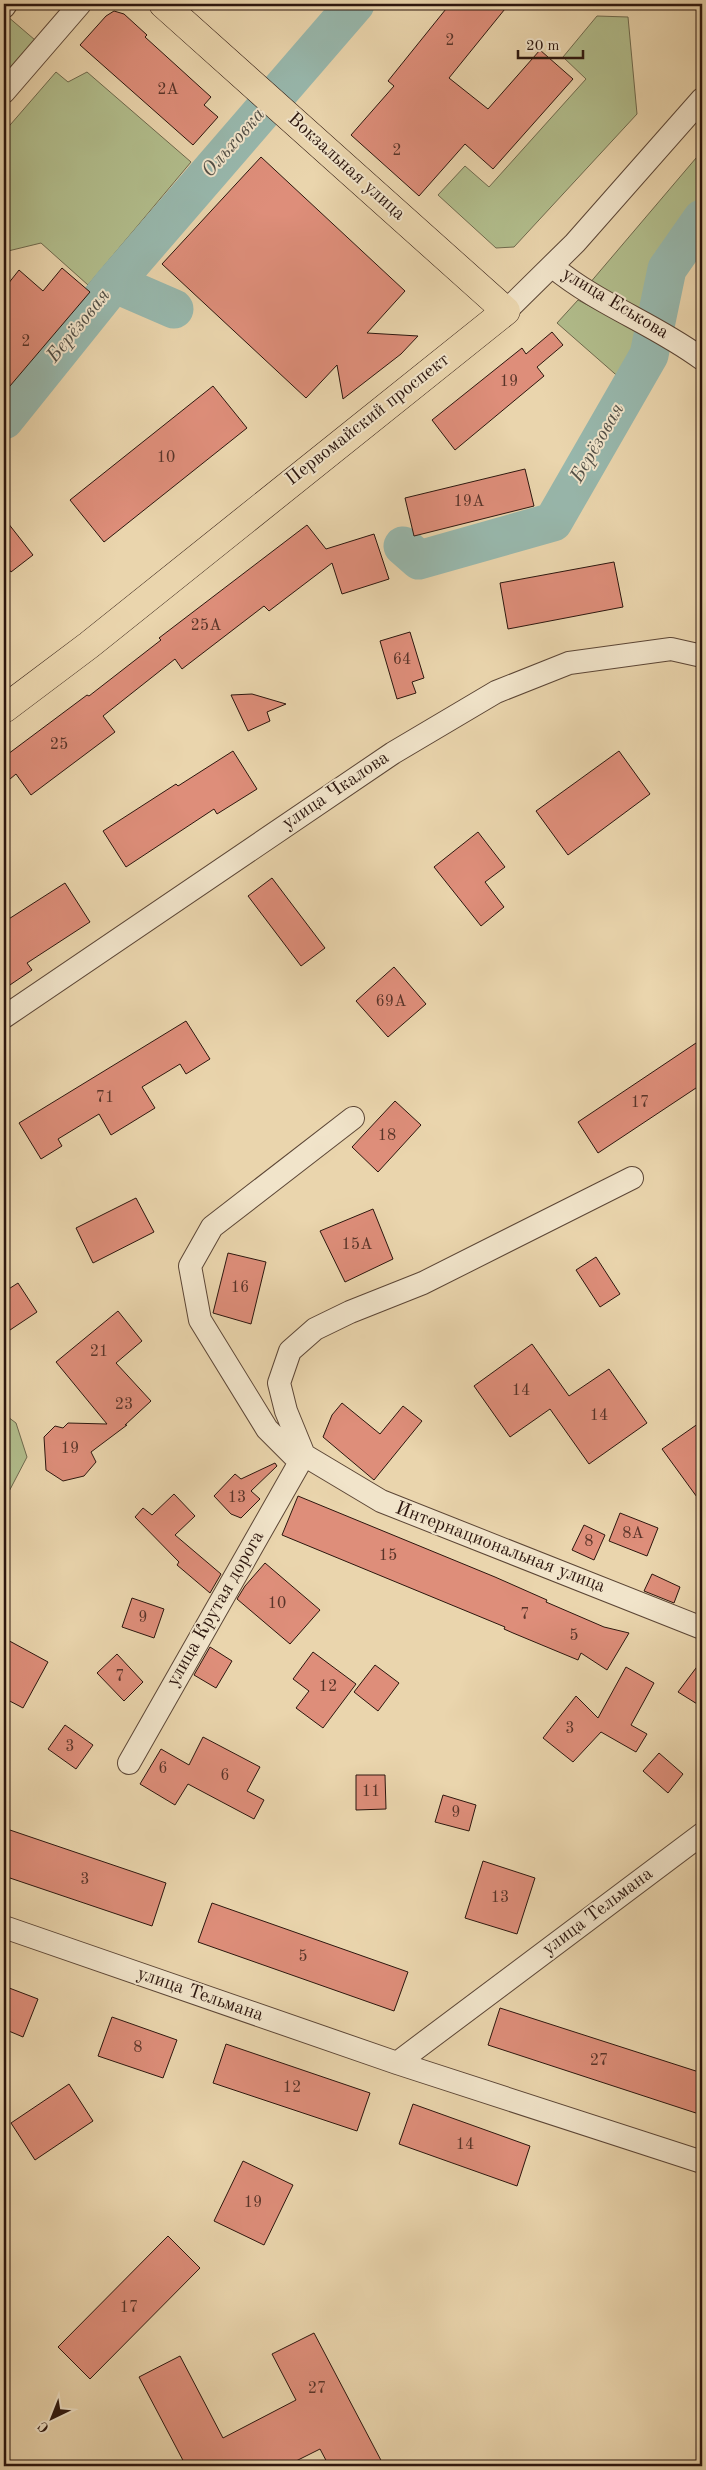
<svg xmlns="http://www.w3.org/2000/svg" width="706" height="2470" viewBox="0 0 706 2470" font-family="'Old Standard TT',serif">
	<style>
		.green { fill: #b2be8d; stroke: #6f6a4e }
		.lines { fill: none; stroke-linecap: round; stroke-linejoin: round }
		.river { stroke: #98b8ad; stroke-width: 39 }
		.building { fill: #de8e7a; stroke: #2c160e }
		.minor-casing { stroke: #5c4636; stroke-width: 24 }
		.major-casing { stroke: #2c160e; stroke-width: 29 }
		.minor { stroke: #f1e4ca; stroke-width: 22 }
		.major { stroke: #ead5ad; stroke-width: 28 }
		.labels { text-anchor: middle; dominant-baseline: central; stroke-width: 4; stroke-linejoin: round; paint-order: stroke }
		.number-label { font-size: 16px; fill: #583429 }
		.street-label { font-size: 19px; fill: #2c160e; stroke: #f1e4ca }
		.water-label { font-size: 20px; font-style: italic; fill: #524f46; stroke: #f1e4ca }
	</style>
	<rect width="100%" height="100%" fill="#ead5ad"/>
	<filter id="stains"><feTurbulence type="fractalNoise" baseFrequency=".004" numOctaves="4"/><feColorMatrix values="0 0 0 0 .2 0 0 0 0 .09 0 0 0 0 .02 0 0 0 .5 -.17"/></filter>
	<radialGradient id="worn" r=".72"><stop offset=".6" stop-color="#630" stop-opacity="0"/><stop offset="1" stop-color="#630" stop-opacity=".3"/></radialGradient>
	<!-- green -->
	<path class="green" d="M 7,16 L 35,40 L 4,76 L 4,20 Z
		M 597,16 L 628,17 L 637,114 L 514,247 L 496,248 L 438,195 L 465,166 L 489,187 L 586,79 L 563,57 Z
		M 56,72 L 68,82 L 87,72 L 191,162 L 88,285 L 41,243 L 4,252 L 4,132 Z
		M 702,151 L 702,205 L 661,264 L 648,318 L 589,284 Z
		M 578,300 L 643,334 L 640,349 L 622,380 L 557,323 Z
		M 4,1414 L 16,1423 L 27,1457 L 4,1501 Z"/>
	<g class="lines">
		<!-- river -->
		<path class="river" d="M 114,283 L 355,4
			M 4,420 L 114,283 L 174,309
			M 403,546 L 419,560 L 553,522 L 649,355 L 667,269 L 702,219"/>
	</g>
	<!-- building -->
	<path class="building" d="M 450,4 L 509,4 L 449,78 L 488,109 L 540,50 L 573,79 L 493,169 L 465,144 L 419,196 L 351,135 L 394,86 L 388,81 Z
		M 114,11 L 124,14 L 147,35 L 145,37 L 211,97 L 204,105 L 218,117 L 193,145 L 80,45 L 106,16 Z
		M 261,157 L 405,291 L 367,333 L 418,336 L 401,354 L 343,399 L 337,365 L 306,398 L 162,264 Z
		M 62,268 L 90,292 L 4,393 L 4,289 L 19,270 L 43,291 Z
		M 552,332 L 563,345 L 537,367 L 544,376 L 455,450 L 432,420 L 522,348 L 526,354 Z
		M 213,386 L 247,428 L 104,542 L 70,500 Z
		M 525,469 L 534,506 L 414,536 L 405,498 Z
		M 4,518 L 33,555 L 11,572 L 4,563 Z
		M 307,525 L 326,549 L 374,534 L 389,579 L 342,594 L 332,563 L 269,611 L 264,606 L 182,669 L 175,659 L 103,716 L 115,732 L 31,795 L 16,774 L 4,784 L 4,757 L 87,695 L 89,696 L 161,640 L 159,638 Z
		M 614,562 L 623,607 L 508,629 L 500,583 Z
		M 410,632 L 424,678 L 412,682 L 416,693 L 397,699 L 380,641 Z
		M 252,694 L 286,704 L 267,712 L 270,721 L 248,731 L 231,695 Z
		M 233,751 L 257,789 L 217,814 L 214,809 L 126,867 L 103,831 L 176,784 L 178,786 Z
		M 619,751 L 650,794 L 568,855 L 536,811 Z
		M 478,832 L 505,867 L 485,882 L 504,907 L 481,926 L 434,867 Z
		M 272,878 L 325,948 L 301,966 L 248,896 Z
		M 65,883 L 90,922 L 27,963 L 32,970 L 4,989 L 4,922 Z
		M 394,967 L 426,1004 L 388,1037 L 356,1001 Z
		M 186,1021 L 210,1059 L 186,1074 L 180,1064 L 142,1087 L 155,1108 L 111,1135 L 99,1114 L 58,1139 L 62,1146 L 41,1159 L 19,1123 Z
		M 702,1039 L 702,1084 L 598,1153 L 578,1122 Z
		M 395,1101 L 421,1125 L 378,1172 L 352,1147 Z
		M 136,1198 L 154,1232 L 93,1263 L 76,1228 Z
		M 373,1209 L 393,1259 L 345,1282 L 320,1231 Z
		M 228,1253 L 266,1262 L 251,1324 L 213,1313 Z
		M 596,1257 L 620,1294 L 600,1307 L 576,1270 Z
		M 18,1283 L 37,1312 L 4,1334 L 4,1292 Z
		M 118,1311 L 142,1341 L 116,1363 L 151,1401 L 125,1425 L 127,1425 L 91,1452 L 96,1462 L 84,1476 L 63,1481 L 46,1470 L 44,1437 L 55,1426 L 63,1428 L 68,1423 L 107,1424 L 56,1362 Z
		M 532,1344 L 569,1396 L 609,1369 L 647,1423 L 589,1464 L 550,1409 L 510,1437 L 474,1386 Z
		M 342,1403 L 380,1434 L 403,1406 L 422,1421 L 374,1480 L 323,1437 L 332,1415 Z
		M 702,1421 L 702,1504 L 662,1449 Z
		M 275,1463 L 277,1466 L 251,1491 L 260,1499 L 241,1518 L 231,1514 L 214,1496 L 235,1474 L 241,1479 Z
		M 174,1494 L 195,1516 L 175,1535 L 221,1574 L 210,1593 L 177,1565 L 179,1562 L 135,1517 L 143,1508 L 152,1515 Z
		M 298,1496 L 495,1577 L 547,1600 L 546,1602 L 604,1627 L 629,1633 L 607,1670 L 581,1653 L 578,1660 L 513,1633 L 504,1629 L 505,1627 L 282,1535 Z
		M 620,1513 L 658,1528 L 647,1556 L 609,1541 Z
		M 584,1525 L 605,1535 L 594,1560 L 572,1550 Z
		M 265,1563 L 320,1610 L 290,1644 L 237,1599 L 245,1586 Z
		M 652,1574 L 680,1587 L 674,1603 L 644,1591 Z
		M 132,1598 L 164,1609 L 154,1638 L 122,1627 Z
		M 4,1638 L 48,1662 L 23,1708 L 4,1698 Z
		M 210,1647 L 232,1661 L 216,1688 L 194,1675 Z
		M 313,1652 L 356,1684 L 323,1728 L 296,1708 L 309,1691 L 293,1679 Z
		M 117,1654 L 143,1682 L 124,1701 L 97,1673 Z
		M 702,1660 L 702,1707 L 678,1692 Z
		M 375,1665 L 399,1683 L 378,1711 L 354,1692 Z
		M 626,1667 L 654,1683 L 631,1725 L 647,1734 L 636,1752 L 601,1732 L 573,1762 L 543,1738 L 576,1696 L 598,1718 Z
		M 65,1725 L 93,1745 L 76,1769 L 48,1749 Z
		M 203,1737 L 260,1767 L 247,1791 L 264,1800 L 254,1819 L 188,1784 L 175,1805 L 140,1784 L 161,1749 L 189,1765 Z
		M 659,1753 L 683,1774 L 668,1793 L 643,1771 Z
		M 356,1775 L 385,1775 L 386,1809 L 356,1810 Z
		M 443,1795 L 476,1805 L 469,1831 L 435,1822 Z
		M 4,1828 L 166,1883 L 152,1926 L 4,1876 Z
		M 483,1861 L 535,1878 L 517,1934 L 465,1918 Z
		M 212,1903 L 408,1972 L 394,2011 L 198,1942 Z
		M 4,1986 L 38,1999 L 23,2037 L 4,2029 Z
		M 500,2008 L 702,2073 L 702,2115 L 488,2045 Z
		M 112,2017 L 177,2040 L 163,2078 L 98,2056 Z
		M 226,2044 L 370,2093 L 357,2131 L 213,2083 Z
		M 69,2084 L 93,2121 L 35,2160 L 11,2123 Z
		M 413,2104 L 530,2146 L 517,2186 L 399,2144 Z
		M 243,2161 L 293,2185 L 264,2245 L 214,2221 Z
		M 168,2236 L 200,2268 L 90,2379 L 58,2347 Z
		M 314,2333 L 384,2466 L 329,2466 L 320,2449 L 286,2466 L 186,2466 L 139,2377 L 180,2356 L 223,2438 L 296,2400 L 272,2354 Z"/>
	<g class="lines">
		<!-- minor casing -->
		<g class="minor-casing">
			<path id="minor" d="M 4,7 L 6,4
				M 4,92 L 80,4
				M 553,267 C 599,305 655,324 702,359
				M 506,311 L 575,243 L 702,99
				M 4,1017 L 393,753 L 496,692 L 569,663 L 671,649 L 702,656
				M 304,1455 L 286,1411 L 279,1383 L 290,1351 L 315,1329 L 350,1312 L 423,1283 L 632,1178
				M 304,1455 L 381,1501 L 702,1628
				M 300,1462 L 267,1429 L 200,1320 L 190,1266 L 212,1227 L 353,1118
				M 129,1763 L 304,1455
				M 4,1927 L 397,2063 L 702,2162
				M 397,2063 L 702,1834"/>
		</g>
		<!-- major casing -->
		<g class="major-casing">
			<path id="major" d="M 4,709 L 89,645 L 506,311 L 163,4"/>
		</g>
		<!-- minor -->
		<use href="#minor" class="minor"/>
		<!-- major -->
		<use href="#major" class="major"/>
	</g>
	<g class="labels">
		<!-- number labels -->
		<g class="number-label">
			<text x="450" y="41">2</text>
			<text x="168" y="90">2А</text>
			<text x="397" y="151">2</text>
			<text x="26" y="342">2</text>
			<text x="509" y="382">19</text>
			<text x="166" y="458">10</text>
			<text x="469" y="502">19А</text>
			<text x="206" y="626">25А</text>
			<text x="402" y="660">64</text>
			<text x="59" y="745">25</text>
			<text x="391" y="1002">69А</text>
			<text x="105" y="1098">71</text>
			<text x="640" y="1103">17</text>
			<text x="387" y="1136">18</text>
			<text x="357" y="1245">15А</text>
			<text x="240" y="1288">16</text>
			<text x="99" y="1352">21</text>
			<text x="521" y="1391">14</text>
			<text x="124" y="1405">23</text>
			<text x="599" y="1416">14</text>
			<text x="70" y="1449">19</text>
			<text x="237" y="1498">13</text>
			<text x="633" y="1534">8А</text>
			<text x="589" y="1542">8</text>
			<text x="388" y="1556">15</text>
			<text x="277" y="1604">10</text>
			<text x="525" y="1615">7</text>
			<text x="143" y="1618">9</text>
			<text x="574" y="1636">5</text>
			<text x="120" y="1677">7</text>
			<text x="328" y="1687">12</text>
			<text x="570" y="1729">3</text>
			<text x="70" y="1747">3</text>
			<text x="163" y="1769">6</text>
			<text x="225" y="1776">6</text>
			<text x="371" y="1792">11</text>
			<text x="456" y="1813">9</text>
			<text x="85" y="1880">3</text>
			<text x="500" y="1898">13</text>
			<text x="303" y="1957">5</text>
			<text x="138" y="2048">8</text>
			<text x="599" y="2061">27</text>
			<text x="292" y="2088">12</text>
			<text x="465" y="2145">14</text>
			<text x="253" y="2203">19</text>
			<text x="129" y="2308">17</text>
			<text x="317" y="2389">27</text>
		</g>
		<!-- street labels -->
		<g class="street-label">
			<text transform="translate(346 167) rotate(42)">Вокзальная улица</text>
			<text transform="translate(615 304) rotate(31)">улица Еськова</text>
			<text transform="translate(368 420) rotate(-38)">Первомайский проспект</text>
			<text transform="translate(336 791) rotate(-34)">улица Чкалова</text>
			<text transform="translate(500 1548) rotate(21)">Интернациональная улица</text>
			<text transform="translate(216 1609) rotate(-60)">улица Крутая дорога</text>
			<text transform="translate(598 1912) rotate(-37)">улица Тельмана</text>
			<text transform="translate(200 1995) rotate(19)">улица Тельмана</text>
		</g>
		<!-- water labels -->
		<g class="water-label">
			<text transform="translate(234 143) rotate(-49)">Ольховка</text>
			<text transform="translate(79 326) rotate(-51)">Берёзовая</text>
			<text transform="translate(598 443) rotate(-60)">Берёзовая</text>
		</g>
	</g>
	<!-- margin -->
	<rect width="706" height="2470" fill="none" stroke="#ead5ad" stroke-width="20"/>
	<rect x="5" y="5" width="696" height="2460" fill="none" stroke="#2c160e" stroke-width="2.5"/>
	<rect x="10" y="10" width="686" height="2450" fill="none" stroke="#2c160e"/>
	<!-- north arrow -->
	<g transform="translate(52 2418) rotate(223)" stroke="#f1e4ca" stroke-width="4" paint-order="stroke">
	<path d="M0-4L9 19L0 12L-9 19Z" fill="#2c160e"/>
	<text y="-8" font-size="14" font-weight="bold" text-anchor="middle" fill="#2c160e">С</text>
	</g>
	<!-- scale -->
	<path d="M518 50v8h65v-8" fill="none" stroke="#2c160e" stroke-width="2.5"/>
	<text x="526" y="50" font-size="15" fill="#2c160e" stroke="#f1e4ca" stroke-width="4" paint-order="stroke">20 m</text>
	<rect width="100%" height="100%" filter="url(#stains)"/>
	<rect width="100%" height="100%" fill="url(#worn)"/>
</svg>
